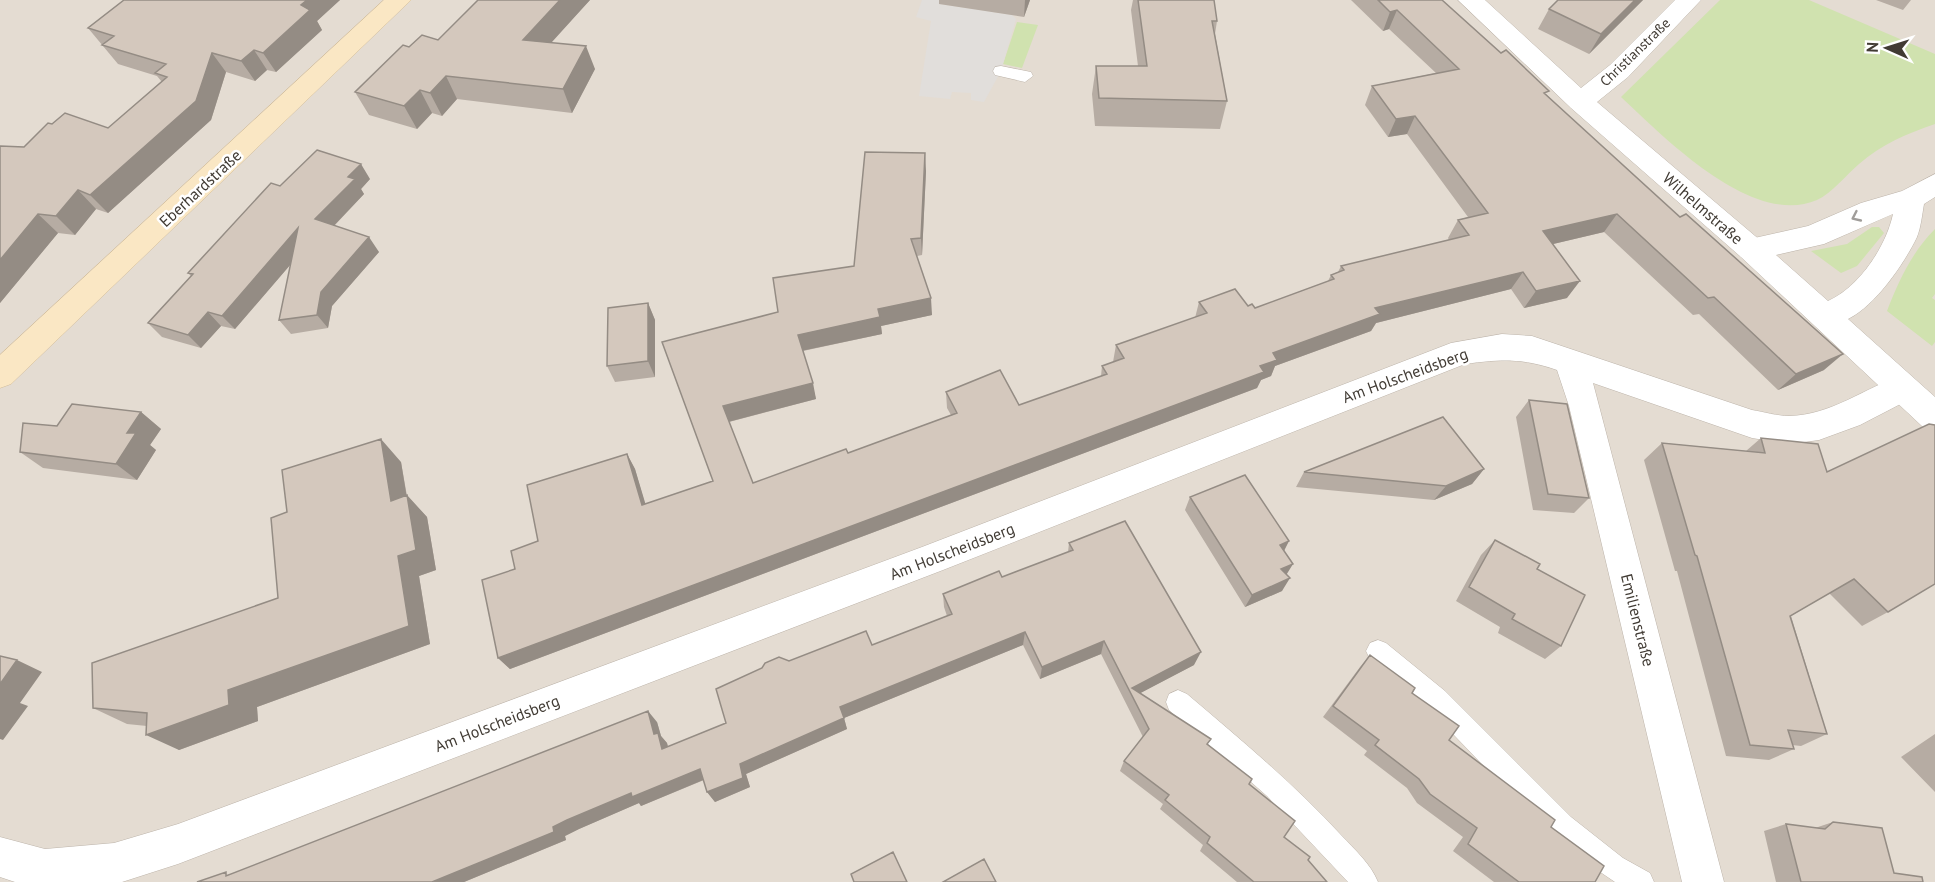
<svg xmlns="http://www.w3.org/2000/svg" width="1935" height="882" viewBox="0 0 1935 882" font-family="'PT Sans',sans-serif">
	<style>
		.residential { fill: #e4dcd2 }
		.green { fill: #d0e2af }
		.parking { fill: #e1dedb }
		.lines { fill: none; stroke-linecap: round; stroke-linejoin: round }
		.service-casing { stroke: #bdb4aa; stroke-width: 1 }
		.minor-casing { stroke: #bdb4aa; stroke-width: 1 }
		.tertiary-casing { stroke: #bdb4aa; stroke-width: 1 }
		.secondary-casing { stroke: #d0bb99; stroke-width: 1 }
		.service { fill: #fff; fill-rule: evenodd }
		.minor { fill: #fff; fill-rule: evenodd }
		.tertiary { fill: #fff; fill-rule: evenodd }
		.secondary { fill: #fae7c4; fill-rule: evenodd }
		.wall { fill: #b6aca3 }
		.shaded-wall { fill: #948c84 }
		.building { fill: #d4c8bd; stroke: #948c84; stroke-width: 1.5 }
		.oneway { stroke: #a09d9a }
		.labels { text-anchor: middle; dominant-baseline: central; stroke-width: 5; stroke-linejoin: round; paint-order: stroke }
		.far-street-label { font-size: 14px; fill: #413b34; stroke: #fff }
		.street-label { font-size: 16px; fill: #413b34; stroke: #fff }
	</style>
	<rect width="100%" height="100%" fill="#f0ebe3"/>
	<!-- residential -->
	<path class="residential" d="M 0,0 L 1935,0 L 1935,882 L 0,882 Z"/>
	<!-- green -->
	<path class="green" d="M 1720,0 L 1809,0 L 1935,54 L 1935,124 C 1906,134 1882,144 1859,164 C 1846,175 1832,193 1817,200 C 1752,228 1664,137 1621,97 Z
		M 1017,22 L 1038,25 L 1022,68 L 1003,64 Z
		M 1872,227 L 1879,227 L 1884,233 L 1857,266 L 1841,273 L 1811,251 L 1847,244 Z
		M 1935,229 L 1935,294 L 1932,298 L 1935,300 L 1935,342 L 1932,346 L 1887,311 C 1898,282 1912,252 1935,229 Z"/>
	<!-- parking -->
	<path class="parking" d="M 922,0 L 941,0 L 940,4 L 1012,15 L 1016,19 L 1001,71 L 984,102 L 971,100 L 971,93 L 952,92 L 950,99 L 919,96 L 931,21 L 916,17 Z"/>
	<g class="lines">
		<!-- service casing -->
		<g class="service-casing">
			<path id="service" d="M 1001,66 L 1031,72 L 1033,76 L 1025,82 L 995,75 L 993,71 L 995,67 Z
				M 1378,640 L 1386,643 L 1445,691 L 1571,817 L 1623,858 L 1650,873 L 1654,882 L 1615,882 L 1578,857 L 1528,812 L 1428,708 L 1370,659 L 1366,651 L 1370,643 Z
				M 1178,690 L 1187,694 C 1240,739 1294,784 1341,835 C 1354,849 1371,864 1378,882 L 1348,882 L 1267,796 L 1169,710 L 1166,702 L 1169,694 Z"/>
		</g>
		<!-- minor casing -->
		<g class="minor-casing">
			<path id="minor" d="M 1458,0 L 1485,0 L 1581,88 L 1610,65 L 1675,0 L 1701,0 L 1628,77 L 1597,102 L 1761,241 L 1766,249 L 1761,257 L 1751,260 L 1741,257 L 1571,108 Z
				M 1502,334 L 1532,336 L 1752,410 C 1764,412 1777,416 1789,416 C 1832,415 1864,388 1903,375 L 1914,379 L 1919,388 L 1914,397 L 1860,425 L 1819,440 L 1789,444 L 1752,438 L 1593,383 L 1724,882 L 1682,882 L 1569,406 L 1557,370 C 1522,358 1501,359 1465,364 L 943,570 L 178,864 L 122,882 L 15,882 L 0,877 L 0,837 L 45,849 L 114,843 L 178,824 L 922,547 L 1451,343 Z"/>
		</g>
		<!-- tertiary casing -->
		<g class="tertiary-casing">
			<path id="tertiary" d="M 1935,174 L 1935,197 L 1924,204 C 1922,215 1921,227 1917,237 C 1904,264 1875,306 1848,319 L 1935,397 L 1935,431 L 1923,427 L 1741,257 L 1736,249 L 1741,241 L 1808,226 L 1861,203 L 1902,191 ZM 1893,214 C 1886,247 1859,287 1828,301 L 1776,255 L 1824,244 Z"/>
		</g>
		<!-- secondary casing -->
		<g class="secondary-casing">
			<path id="secondary" d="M 384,0 L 411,0 L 11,384 L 0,388 L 0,355 Z"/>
		</g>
		<!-- service -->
		<use href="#service" class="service"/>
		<!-- minor -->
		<use href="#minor" class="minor"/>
		<!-- tertiary -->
		<use href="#tertiary" class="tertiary"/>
		<!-- secondary -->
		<use href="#secondary" class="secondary"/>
	</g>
	<!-- wall -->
	<path class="wall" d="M 124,0 L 340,0 L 317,21 L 322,30 L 276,72 L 267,70 L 255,81 L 226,72 L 211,120 L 108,213 L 96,209 L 75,235 L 58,233 L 0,303 L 0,146 L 24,147 L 52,124 L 108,128 L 162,82 L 157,76 L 118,64 L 88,28 Z
		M 478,0 L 590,0 L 551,42 L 595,69 L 572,113 L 457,99 L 442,116 L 432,113 L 417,129 L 369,115 L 355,92 L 409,47 L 438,40 Z
		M 939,0 L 1030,0 L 1024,17 L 939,4 Z
		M 1133,0 L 1214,0 L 1217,21 L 1215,34 L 1227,101 L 1220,129 L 1095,126 L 1092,94 L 1096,66 L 1138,66 L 1131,10 Z
		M 1351,0 L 1442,0 L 1547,95 L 1824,370 L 1778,390 L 1699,314 L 1693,315 L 1604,232 L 1553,244 L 1567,298 L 1524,308 L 1511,289 L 1376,323 L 1371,331 L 1275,366 L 1271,376 L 1261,380 L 1257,388 L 510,669 L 498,658 L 515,569 L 538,541 L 627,454 L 635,469 L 645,504 L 713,481 L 662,342 L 778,312 L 854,266 L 926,171 L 922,255 L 917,256 L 932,315 L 881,326 L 882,334 L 803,351 L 816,399 L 729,422 L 753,483 L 848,453 L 951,415 L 947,408 L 946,392 L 1019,405 L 1101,376 L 1102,366 L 1113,362 L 1116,345 L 1195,318 L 1199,302 L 1248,306 L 1255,308 L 1328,281 L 1331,275 L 1338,272 L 1341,266 L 1449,240 L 1448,238 L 1458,220 L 1468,217 L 1407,134 L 1388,137 L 1365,105 L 1372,86 L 1436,73 L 1389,29 L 1383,31 Z
		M 1558,0 L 1643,0 L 1589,54 L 1538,29 L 1549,9 Z
		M 1876,0 L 1911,0 L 1903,10 Z
		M 370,179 L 361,189 L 364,194 L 334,226 L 379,252 L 332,306 L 328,328 L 291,334 L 279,320 L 291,264 L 235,329 L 221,326 L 201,348 L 162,337 L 148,323 L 191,276 L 188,273 L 280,186 Z
		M 648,303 L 655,320 L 655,377 L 615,382 L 607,366 Z
		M 1529,400 L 1589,498 L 1574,513 L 1533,510 L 1516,417 Z
		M 141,412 L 161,429 L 150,445 L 156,450 L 137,480 L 43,468 L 20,452 L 57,426 Z
		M 1761,438 L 1827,472 L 1888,612 L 1862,626 L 1829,593 L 1791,616 L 1827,734 L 1801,746 L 1792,745 L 1794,749 L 1769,760 L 1726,756 L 1677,571 L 1675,571 L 1644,460 L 1662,443 L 1746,451 Z
		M 401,462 L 407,496 L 427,517 L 436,570 L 419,576 L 430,644 L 257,707 L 258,721 L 179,750 L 147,726 L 127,724 L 93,708 L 278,598 L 287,512 Z
		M 1484,469 L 1472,484 L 1434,500 L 1296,487 L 1304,472 Z
		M 1190,497 L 1284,551 L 1286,574 L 1282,591 L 1245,607 L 1185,510 Z
		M 1495,540 L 1537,569 L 1561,646 L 1545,659 L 1498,633 L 1500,627 L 1456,601 L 1481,555 Z
		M 1069,543 L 1194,665 L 1140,693 L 1207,744 L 1249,784 L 1284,837 L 1308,860 L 1327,882 L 1237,882 L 1200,851 L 1203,845 L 1160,809 L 1163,804 L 1120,771 L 1124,761 L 1143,737 L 1101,654 L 1040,679 L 1023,645 L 844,718 L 847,729 L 746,774 L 750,787 L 715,802 L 707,792 L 704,780 L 641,806 L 639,803 L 579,829 L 565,836 L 566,840 L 464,882 L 197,882 L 231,874 L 657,722 L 661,736 L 667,743 L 668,747 L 726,723 L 789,661 L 872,645 L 947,616 L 944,607 L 943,594 L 1002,577 L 1068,552 Z
		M 1370,655 L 1412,693 L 1449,740 L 1551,827 L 1595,882 L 1494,882 L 1453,851 L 1463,837 L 1417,803 L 1407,788 L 1364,755 L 1367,751 L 1323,717 L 1360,667 Z
		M 1935,734 L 1935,792 L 1901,757 Z
		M 1833,822 L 1894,873 L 1923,882 L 1776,882 L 1764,831 L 1786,824 L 1815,828 Z"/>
	<!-- shaded-wall -->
	<path class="shaded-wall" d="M 307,0 L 340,0 L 317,21 L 322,30 L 276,72 L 263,53 L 301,5 Z
		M 560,0 L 590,0 L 533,63 L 523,40 Z
		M 1025,0 L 1030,0 L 1024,17 Z
		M 1635,0 L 1643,0 L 1589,54 L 1601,34 Z
		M 1397,10 L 1389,29 L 1383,31 L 1390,12 Z
		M 586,46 L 595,69 L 572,113 L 563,89 Z
		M 254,50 L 267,70 L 255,81 L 241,61 Z
		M 212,53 L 226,72 L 211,120 L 108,213 L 90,195 Z
		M 446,76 L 457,99 L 442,116 L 430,93 Z
		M 420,90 L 432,113 L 417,129 L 404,106 Z
		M 1415,116 L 1407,134 L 1388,137 L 1396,119 Z
		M 925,153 L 926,171 L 922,255 L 921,238 Z
		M 361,164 L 370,179 L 361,189 L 364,194 L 326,234 L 315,219 L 348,177 Z
		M 78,190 L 96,209 L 75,235 L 56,216 Z
		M 38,214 L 58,233 L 0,303 L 0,260 Z
		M 1617,214 L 1604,232 L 1532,249 L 1543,231 Z
		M 298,228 L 309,243 L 235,329 L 222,316 Z
		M 369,237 L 379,252 L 332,306 L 328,328 L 317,315 L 321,292 Z
		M 1523,272 L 1511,289 L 1376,323 L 1371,331 L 1275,366 L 1271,376 L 1261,380 L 1257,388 L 510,669 L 498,658 L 1260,366 L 1273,353 L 1375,308 Z
		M 1580,281 L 1567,298 L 1524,308 L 1536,291 Z
		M 931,298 L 932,315 L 881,326 L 882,334 L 801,351 L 798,335 L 878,309 Z
		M 648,303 L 655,320 L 655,377 L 648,361 Z
		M 208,312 L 221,326 L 201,348 L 188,335 Z
		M 1843,354 L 1824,370 L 1778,390 L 1796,374 Z
		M 813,383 L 816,399 L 728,422 L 723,406 Z
		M 141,412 L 161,429 L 150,445 L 156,450 L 137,480 L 116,464 L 127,433 Z
		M 381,439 L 401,462 L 411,523 L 391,501 Z
		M 627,454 L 635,469 L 650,519 L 642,505 Z
		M 1484,469 L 1472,484 L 1434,500 L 1446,486 Z
		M 407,495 L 427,517 L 436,570 L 419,576 L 430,644 L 257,707 L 258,721 L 179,750 L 146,735 L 228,690 L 398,556 Z
		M 1289,541 L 1282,555 L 1280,545 Z
		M 1293,564 L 1285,577 L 1281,569 Z
		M 1290,578 L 1282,591 L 1245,607 L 1252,595 Z
		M 1025,632 L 1023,645 L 844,718 L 840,707 Z
		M 1104,641 L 1101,654 L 1040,679 L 1042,667 Z
		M 1201,652 L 1194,665 L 1133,697 L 1132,688 Z
		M 17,660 L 42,672 L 20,703 L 28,706 L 3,740 L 0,739 L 0,684 Z
		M 648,711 L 657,722 L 661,736 L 667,743 L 671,759 L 662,749 L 654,734 Z
		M 844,718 L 847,729 L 746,774 L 750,787 L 715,802 L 707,792 L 740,764 Z
		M 700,769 L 708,778 L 641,806 L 639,803 L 579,829 L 565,836 L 566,840 L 464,882 L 432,882 L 567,820 L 631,793 Z"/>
	<!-- building -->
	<path class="building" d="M 124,0 L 307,0 L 301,5 L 310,10 L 263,53 L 254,50 L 241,61 L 212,53 L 196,101 L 90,195 L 78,190 L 56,216 L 38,214 L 0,260 L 0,146 L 24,147 L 48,123 L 52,124 L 65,113 L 108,128 L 167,77 L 155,73 L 166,64 L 102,45 L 114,36 L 88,28 Z
		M 478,0 L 560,0 L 523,40 L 586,46 L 563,89 L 446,76 L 430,93 L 420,90 L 404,106 L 355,92 L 403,45 L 409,47 L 422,35 L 438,40 Z
		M 1138,0 L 1214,0 L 1217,21 L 1212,21 L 1227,101 L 1099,98 L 1096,66 L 1147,66 Z
		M 1378,0 L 1442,0 L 1501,53 L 1506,50 L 1549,91 L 1544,93 L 1680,217 L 1686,214 L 1843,354 L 1796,374 L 1714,297 L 1708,298 L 1617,214 L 1543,231 L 1580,281 L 1536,291 L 1523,272 L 1375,308 L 1380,314 L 1273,353 L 1277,360 L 1260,366 L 1264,372 L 498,658 L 482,580 L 515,569 L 511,551 L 538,541 L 527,485 L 627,454 L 642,505 L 713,481 L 662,342 L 778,312 L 773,278 L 854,266 L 865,152 L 925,153 L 921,238 L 911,239 L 931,298 L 878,309 L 880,317 L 798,335 L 813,383 L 723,406 L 753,483 L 846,449 L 848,453 L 957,413 L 946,392 L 1000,370 L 1019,405 L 1107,374 L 1102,366 L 1124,358 L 1116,345 L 1207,313 L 1199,302 L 1235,289 L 1248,306 L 1252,304 L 1255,308 L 1334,279 L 1331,275 L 1344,270 L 1341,266 L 1469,235 L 1458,220 L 1488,213 L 1415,116 L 1396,119 L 1372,86 L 1459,69 L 1397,10 L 1390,12 Z
		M 1558,0 L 1635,0 L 1601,34 L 1549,9 Z
		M 317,150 L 361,164 L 348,177 L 355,179 L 315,219 L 369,237 L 321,292 L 317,315 L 279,320 L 298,228 L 222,316 L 208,312 L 188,335 L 148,323 L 193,274 L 188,273 L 271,183 L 280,186 Z
		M 648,303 L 648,361 L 607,366 L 608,308 Z
		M 1529,400 L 1567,404 L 1589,498 L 1548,494 Z
		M 72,404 L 141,412 L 127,433 L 136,433 L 116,464 L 20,452 L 23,423 L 57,426 Z
		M 1443,417 L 1484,469 L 1446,486 L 1304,472 Z
		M 1929,424 L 1935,425 L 1935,584 L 1888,612 L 1854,579 L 1790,616 L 1827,734 L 1788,730 L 1794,749 L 1750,745 L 1697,556 L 1695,555 L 1662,443 L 1765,453 L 1761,438 L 1818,444 L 1827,472 Z
		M 381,439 L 391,501 L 407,495 L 416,550 L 398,556 L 409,626 L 228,690 L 229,705 L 146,735 L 147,713 L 93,708 L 92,663 L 278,598 L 271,518 L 287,512 L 282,470 Z
		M 1245,475 L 1289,541 L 1280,545 L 1293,564 L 1281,569 L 1290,578 L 1252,595 L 1190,497 Z
		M 1125,521 L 1201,652 L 1132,688 L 1211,739 L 1207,744 L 1252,779 L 1249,784 L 1295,821 L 1284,837 L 1310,857 L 1308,860 L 1327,882 L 1254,882 L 1207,843 L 1210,837 L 1165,800 L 1169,795 L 1124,761 L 1149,729 L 1104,641 L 1042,667 L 1025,632 L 840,707 L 844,718 L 740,764 L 743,778 L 707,792 L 700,769 L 632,797 L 631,793 L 567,820 L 553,827 L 554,832 L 432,882 L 197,882 L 226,872 L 226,876 L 648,711 L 654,734 L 658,733 L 662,749 L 726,723 L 716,689 L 762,668 L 765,663 L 779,657 L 789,661 L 866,631 L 872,645 L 952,614 L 943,594 L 999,571 L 1002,577 L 1073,550 L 1069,543 Z
		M 1495,540 L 1540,564 L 1537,569 L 1585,595 L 1561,646 L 1512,619 L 1515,614 L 1469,587 Z
		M 1370,655 L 1415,688 L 1412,693 L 1459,726 L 1449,740 L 1555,820 L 1551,827 L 1604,866 L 1595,882 L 1519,882 L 1468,844 L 1477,828 L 1430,794 L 1419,779 L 1375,745 L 1379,740 L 1333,706 Z
		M 0,656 L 17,660 L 0,684 Z
		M 1833,822 L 1882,828 L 1894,873 L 1922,877 L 1923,882 L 1801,882 L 1786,824 L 1825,829 Z
		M 893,852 L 907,882 L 854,882 L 851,874 Z
		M 984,859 L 996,882 L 943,882 Z"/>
	<!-- one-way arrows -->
	<defs><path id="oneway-chevron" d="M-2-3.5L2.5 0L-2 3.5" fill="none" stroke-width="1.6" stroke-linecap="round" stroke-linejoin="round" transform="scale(1.5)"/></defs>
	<use class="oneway" href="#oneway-chevron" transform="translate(1856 217) rotate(155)"/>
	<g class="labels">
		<!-- far-street labels -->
		<g class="far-street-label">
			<text transform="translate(1635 52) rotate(-44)">Christianstraße</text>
		</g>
		<!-- street labels -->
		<g class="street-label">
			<text transform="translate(200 188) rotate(-43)">Eberhardstraße</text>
			<text transform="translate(1703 208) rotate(41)">Wilhelmstraße</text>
			<text transform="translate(1405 375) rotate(-20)">Am Holscheidsberg</text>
			<text transform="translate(952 551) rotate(-21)">Am Holscheidsberg</text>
			<text transform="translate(1638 620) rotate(76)">Emilienstraße</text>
			<text transform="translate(497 723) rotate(-21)">Am Holscheidsberg</text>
		</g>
	</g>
	<!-- north arrow -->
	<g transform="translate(1887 48) rotate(273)" stroke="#ffffff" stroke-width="4.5" paint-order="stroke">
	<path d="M0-4.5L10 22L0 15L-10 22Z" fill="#413b34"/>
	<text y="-9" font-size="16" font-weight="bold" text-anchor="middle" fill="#413b34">N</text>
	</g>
</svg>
